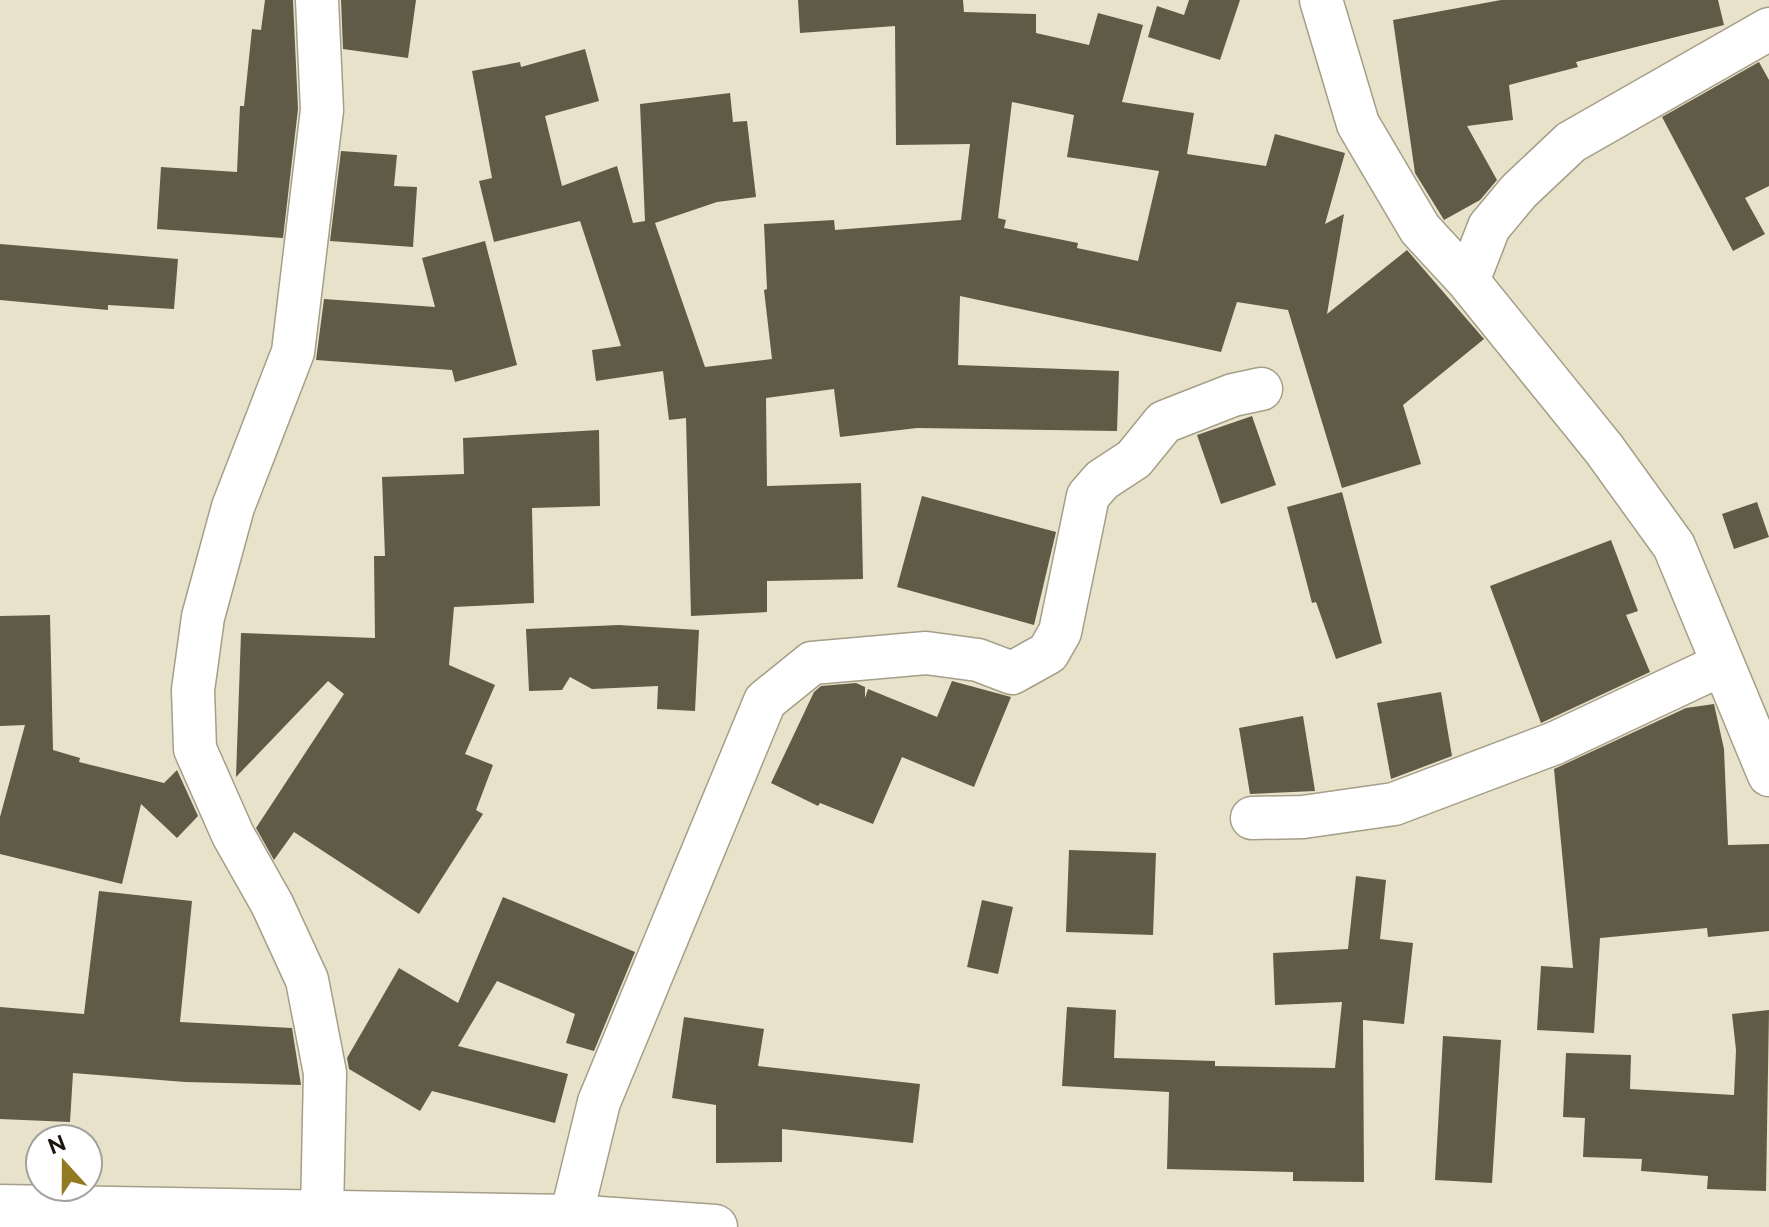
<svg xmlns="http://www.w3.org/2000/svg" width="1769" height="1227" viewBox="0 0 1769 1227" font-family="Raleway,sans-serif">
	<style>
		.building { fill: #605b46; fill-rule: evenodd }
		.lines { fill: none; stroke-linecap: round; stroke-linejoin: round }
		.minor-casing { stroke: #a59e88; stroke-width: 45 }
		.secondary-casing { stroke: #a59e88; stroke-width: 47 }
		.minor { stroke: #fff; stroke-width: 42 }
		.secondary { stroke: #fff; stroke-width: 44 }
	</style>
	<rect width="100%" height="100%" fill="#e9e2ca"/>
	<!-- building -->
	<path class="building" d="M 265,0 L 293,0 L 298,109 L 283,238 L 157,229 L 161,167 L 237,172 L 240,106 L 244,106 L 252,29 L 261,30 Z
		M 341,0 L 416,0 L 408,58 L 343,49 Z
		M 798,0 L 963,0 L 964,12 L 1036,14 L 1036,33 L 1089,45 L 1098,13 L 1143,25 L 1122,102 L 1194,113 L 1187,154 L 1266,166 L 1275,134 L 1345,153 L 1325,224 L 1344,214 L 1327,314 L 1407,250 L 1484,339 L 1403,405 L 1421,464 L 1342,488 L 1288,310 L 1237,302 L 1221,352 L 960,296 L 958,365 L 1119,371 L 1117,431 L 917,428 L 840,437 L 834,389 L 766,398 L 767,486 L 861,483 L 863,579 L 767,581 L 767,612 L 691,616 L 686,418 L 669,420 L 663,371 L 596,381 L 592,350 L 621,346 L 580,221 L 494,242 L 479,181 L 492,178 L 472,71 L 520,62 L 521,67 L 585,49 L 599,101 L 545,116 L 562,186 L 617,166 L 633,223 L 645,221 L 640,104 L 730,93 L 733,122 L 747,121 L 756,197 L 717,202 L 655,223 L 705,367 L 772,359 L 764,290 L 767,289 L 764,224 L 834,220 L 835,230 L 961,220 L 970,144 L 896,145 L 895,26 L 800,33 ZM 1012,102 L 1074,115 L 1067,157 L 1159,171 L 1138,261 L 1077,248 L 1078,243 L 1004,228 L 1006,220 L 998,218 Z
		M 1189,0 L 1240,0 L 1220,60 L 1148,37 L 1157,6 L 1184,15 Z
		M 1501,0 L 1718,0 L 1724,25 L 1576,62 L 1578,67 L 1509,85 L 1513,120 L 1467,126 L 1497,180 L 1480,200 L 1444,220 L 1415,173 L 1393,20 Z
		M 1759,62 L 1769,80 L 1769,186 L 1745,198 L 1765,234 L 1733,251 L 1662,117 Z
		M 341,151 L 397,155 L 394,186 L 417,187 L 413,247 L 330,241 Z
		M 485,241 L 517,365 L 455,382 L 452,370 L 316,360 L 324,299 L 435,307 L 422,258 Z
		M 0,244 L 178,259 L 174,309 L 108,305 L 108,310 L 0,300 Z
		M 1252,416 L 1276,485 L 1221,504 L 1197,435 Z
		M 599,430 L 600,506 L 532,508 L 534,603 L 454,607 L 449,665 L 495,685 L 465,754 L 493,765 L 476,810 L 483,814 L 419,914 L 294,832 L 274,860 L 256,828 L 344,694 L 328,681 L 236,777 L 241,633 L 375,638 L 374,556 L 385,556 L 382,477 L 464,474 L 463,438 Z
		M 1342,492 L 1382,643 L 1336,659 L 1316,602 L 1312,603 L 1287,507 Z
		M 922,496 L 1056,532 L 1034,625 L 897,587 Z
		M 1757,502 L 1769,537 L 1734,549 L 1722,514 Z
		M 1611,540 L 1638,611 L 1626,615 L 1650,672 L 1541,723 L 1490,586 Z
		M 50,615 L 53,750 L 80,758 L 79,762 L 164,783 L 177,770 L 198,816 L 177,838 L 141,804 L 122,884 L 0,854 L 0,817 L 25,725 L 0,726 L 0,616 Z
		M 619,625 L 699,630 L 695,711 L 657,709 L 658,686 L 592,689 L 570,677 L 562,690 L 529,691 L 526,629 Z
		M 952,681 L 1011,697 L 974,787 L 902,757 L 873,824 L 820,803 L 818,806 L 771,783 L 814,692 L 821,686 L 856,683 L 865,687 L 865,698 L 868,689 L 937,717 Z
		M 1441,692 L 1452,756 L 1391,779 L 1377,703 Z
		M 1714,704 L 1724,749 L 1728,845 L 1769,844 L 1769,931 L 1708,937 L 1707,928 L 1600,938 L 1594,1033 L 1537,1030 L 1541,966 L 1573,968 L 1554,769 L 1686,708 Z
		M 1303,716 L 1315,791 L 1250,794 L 1239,728 Z
		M 1069,850 L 1156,853 L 1153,935 L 1066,932 Z
		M 1356,876 L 1386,880 L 1380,939 L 1413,943 L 1404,1024 L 1363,1020 L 1364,1182 L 1293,1181 L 1293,1172 L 1167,1169 L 1169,1092 L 1062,1086 L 1067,1007 L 1116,1010 L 1114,1058 L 1215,1061 L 1215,1066 L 1335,1068 L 1342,1002 L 1275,1005 L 1273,953 L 1348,949 Z
		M 99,891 L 192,901 L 180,1022 L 292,1028 L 301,1085 L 185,1082 L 73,1073 L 70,1122 L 0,1119 L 0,1007 L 84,1014 Z
		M 503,897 L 635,952 L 594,1051 L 566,1043 L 575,1014 L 497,981 L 458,1046 L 568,1074 L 555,1123 L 432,1091 L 420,1111 L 349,1069 L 347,1058 L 399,968 L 458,1003 Z
		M 982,900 L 1013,907 L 998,974 L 967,967 Z
		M 1769,1010 L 1766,1191 L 1707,1189 L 1708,1176 L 1641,1171 L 1642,1159 L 1583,1157 L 1585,1118 L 1563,1117 L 1566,1053 L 1631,1055 L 1630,1089 L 1734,1095 L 1736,1050 L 1732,1014 Z
		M 684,1017 L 764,1029 L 758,1066 L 920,1084 L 913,1143 L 782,1129 L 782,1162 L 716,1163 L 716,1105 L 672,1098 Z
		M 1443,1036 L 1501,1040 L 1492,1183 L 1435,1180 Z"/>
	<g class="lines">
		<!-- minor casing -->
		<g class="minor-casing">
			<path id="minor" d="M 317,0 L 322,110 L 293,352 L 233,507 L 203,617 L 193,690 L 195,749 L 233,835 L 272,904 L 307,980 L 325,1073 L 322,1213
				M 1321,0 L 1358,124 L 1420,229 L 1468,281 L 1604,449 L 1674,546 L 1769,775
				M 1468,281 L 1489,227 L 1519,191 L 1571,142 L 1769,29
				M 1252,818 L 1303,817 L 1394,804 L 1555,743 L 1723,664
				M 571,1217 L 599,1102 L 765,701 L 812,663 L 926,653 L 978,660 L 1012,673 L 1048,653 L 1060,632 L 1088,496 L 1102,480 L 1134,459 L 1164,422 L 1233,395 L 1261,389"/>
		</g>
		<!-- secondary casing -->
		<g class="secondary-casing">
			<path id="secondary" d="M 0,1207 L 571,1217 L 715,1227"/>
		</g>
		<!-- minor -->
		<use href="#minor" class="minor"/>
		<!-- secondary -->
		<use href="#secondary" class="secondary"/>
	</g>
	<!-- north arrow -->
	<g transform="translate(64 1163) rotate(339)"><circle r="38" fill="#ffffff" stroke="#a3a29f" stroke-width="2"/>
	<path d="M0-6L14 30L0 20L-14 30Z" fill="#917a20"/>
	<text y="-12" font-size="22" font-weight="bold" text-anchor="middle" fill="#1a170f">N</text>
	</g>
</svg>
